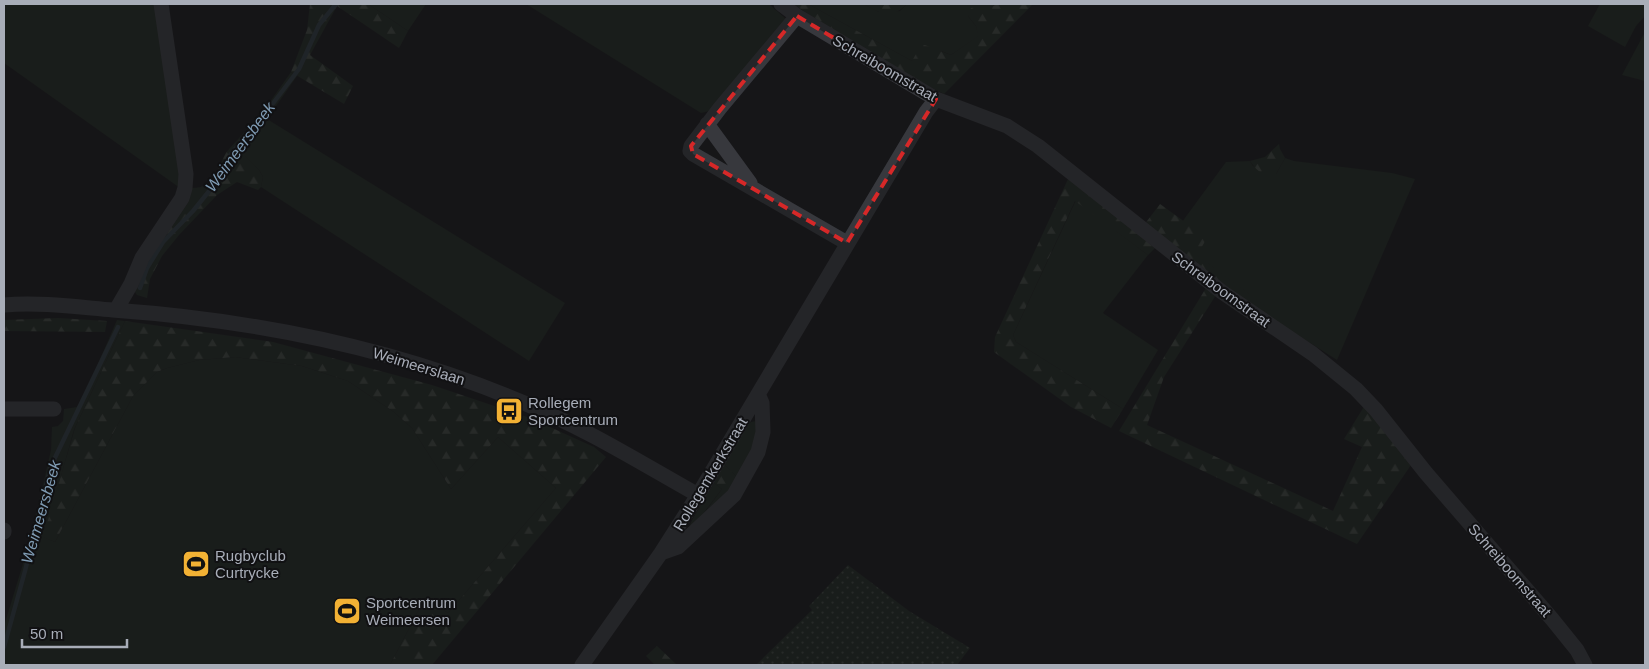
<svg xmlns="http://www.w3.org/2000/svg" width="1649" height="669" viewBox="0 0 1649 669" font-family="Helvetica,sans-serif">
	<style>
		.green { fill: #1e261f }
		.forest { fill: url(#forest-firs) }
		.garden { fill: url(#garden-dots) }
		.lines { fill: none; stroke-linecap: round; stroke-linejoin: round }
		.stream { stroke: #2c353c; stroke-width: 4.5 }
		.street { stroke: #37383d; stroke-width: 15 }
		.marked { fill: none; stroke: #d62828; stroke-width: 4; stroke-dasharray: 10 6; stroke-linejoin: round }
		.labels { text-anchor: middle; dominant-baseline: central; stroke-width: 4; stroke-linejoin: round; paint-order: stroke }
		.street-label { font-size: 15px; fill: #a8adb8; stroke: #111113 }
		.poi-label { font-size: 15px; fill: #a8adb8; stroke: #111113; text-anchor: start }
		.water-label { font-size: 16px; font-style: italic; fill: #7f9bb3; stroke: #111113 }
	</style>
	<defs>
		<pattern id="forest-firs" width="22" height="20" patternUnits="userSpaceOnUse" patternTransform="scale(1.25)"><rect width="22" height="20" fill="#1e261f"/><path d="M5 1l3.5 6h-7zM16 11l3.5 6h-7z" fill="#3c433d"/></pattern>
		<pattern id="garden-dots" width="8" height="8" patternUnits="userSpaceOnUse" patternTransform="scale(1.25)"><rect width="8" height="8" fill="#1e261f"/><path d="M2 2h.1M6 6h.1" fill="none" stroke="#3c433d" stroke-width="1.8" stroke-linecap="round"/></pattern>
	</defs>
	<rect width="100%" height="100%" fill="#161618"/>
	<!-- green -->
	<path class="green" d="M 4,4 L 156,4 L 182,176 L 180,188 L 4,63 Z
		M 368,4 L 426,4 L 408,31 Z
		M 526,4 L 769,4 L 786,19 L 710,111 L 701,113 Z
		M 808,4 L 864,4 L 879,12 L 900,11 L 907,4 L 998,4 L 968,16 L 976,26 L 979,36 L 951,55 L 941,51 L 912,61 Z
		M 1600,4 L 1645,4 L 1645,16 L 1636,26 L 1625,47 L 1588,26 Z
		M 1645,32 L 1645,81 L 1622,75 Z
		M 291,72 L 297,76 L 267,119 L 565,303 L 529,361 L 261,187 L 263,177 L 259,170 L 243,155 L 251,146 L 240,137 L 267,106 Z
		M 1285,158 L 1294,161 L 1392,173 L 1415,179 L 1337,360 L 1263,313 L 1266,307 L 1196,255 L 1182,222 L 1226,162 L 1250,161 L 1253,166 L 1276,174 Z
		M 1076,200 L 1148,255 L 1103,313 L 1158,350 L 1123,409 L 1016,342 L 1013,335 Z
		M 117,320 L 125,321 L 74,430 L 44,537 L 55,542 L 133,396 L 157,372 L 167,368 L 199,360 L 235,357 L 302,366 L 348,381 L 394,412 L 412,428 L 451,489 L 498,437 L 556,488 L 448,613 L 425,598 L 390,665 L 4,665 L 4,626 L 26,554 L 43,485 L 51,450 L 52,427 L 58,426 L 63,421 L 64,409 L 77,407 L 81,403 Z
		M 756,421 L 759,430 L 740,480 L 724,464 L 748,424 L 751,422 Z
		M 714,483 L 722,489 L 693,527 L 690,525 L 692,520 Z"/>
	<!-- forest -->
	<path class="forest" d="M 310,4 L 368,4 L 408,31 L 399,48 L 337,6 L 310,55 L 353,86 L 344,104 L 291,72 L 307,30 Z
		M 793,4 L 808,4 L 912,61 L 921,45 L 925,45 L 951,55 L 978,36 L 976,26 L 968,16 L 971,8 L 983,5 L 990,7 L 998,4 L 1033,4 L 944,94 L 882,62 Z
		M 864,4 L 907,4 C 891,20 881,14 864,4 Z
		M 240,137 L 251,146 L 244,155 L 259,170 L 263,177 L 261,187 L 258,190 L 237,182 L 217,195 L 179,235 L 162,256 L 150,279 L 147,298 L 137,295 L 133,289 L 191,188 C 214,189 217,169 226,153 C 230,147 236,142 240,137 Z
		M 1279,144 L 1280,149 L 1285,158 L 1276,174 C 1264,178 1256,170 1250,161 L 1265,157 Z
		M 1069,177 L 1155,248 L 1148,255 L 1075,201 L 1013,335 L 1016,342 L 1123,409 L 1111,428 L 1071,407 L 994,352 L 995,337 Z
		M 1160,204 L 1207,238 L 1197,255 L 1267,307 L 1263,313 L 1144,225 Z
		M 1206,288 L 1216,295 L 1164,377 L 1147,425 L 1333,511 L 1362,447 L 1344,439 L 1365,405 L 1411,465 L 1357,544 L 1119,431 Z
		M 58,318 L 107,321 L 105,332 L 4,331 L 4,320 Z
		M 125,321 L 273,342 L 432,385 L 530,418 L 594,447 L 606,457 L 432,665 L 390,665 L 425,598 L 448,613 L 556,488 L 498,437 L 451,489 L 412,428 L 394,412 L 348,381 L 302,366 L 235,357 L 199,360 L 167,368 L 157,372 L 133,396 L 55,542 L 43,537 L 75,428 Z
		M 724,464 L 740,480 L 705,512 L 722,489 L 714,483 Z
		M 657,646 L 677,665 L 655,665 L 646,656 Z"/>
	<!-- garden -->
	<path class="garden" d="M 848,565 L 909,611 L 970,648 L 957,665 L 756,665 L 812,610 L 809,606 Z"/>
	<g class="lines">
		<!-- stream -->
		<path class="stream" d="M 140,288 L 147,268 L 163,242 L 193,211 L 210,190 L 231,154 L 268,110 L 299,69 L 319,25 L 336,4
			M 4,647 L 25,571 L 51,466 L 118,327"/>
		<!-- street -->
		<path class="street" d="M 781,4 L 797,16 L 936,99 L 1007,126 L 1038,146 L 1222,292 L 1313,354 L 1356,389 L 1376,410 L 1426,473 L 1552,619 L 1577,650 L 1585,665
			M 797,16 L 720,108 L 691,146 L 690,151 L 693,154 L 847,243
			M 707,124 L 750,183
			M 4,305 C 40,302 77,307 113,310 C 253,320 395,348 524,403 C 585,428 641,463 698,495
			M 116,310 L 131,284 L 142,258 L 182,198 L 185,188 L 186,174 L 161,4
			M 4,409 L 54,409
			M 4,530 L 4,532
			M 661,553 L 678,547 L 734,495 L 758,452 L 763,432 L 762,403 L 758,394
			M 582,665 L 661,553 L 698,495 L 926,112 L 936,99"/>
	</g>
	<!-- marked area -->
	<path d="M0 0H1649V669H0ZM 797,16 L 936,99 L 847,243 L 693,154 L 691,146 Z" fill="#161618" fill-opacity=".55" fill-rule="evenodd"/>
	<path class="marked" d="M 797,16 L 936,99 L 847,243 L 693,154 L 691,146 Z"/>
	<!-- icons -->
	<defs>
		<g id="bus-square" transform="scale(1.4375)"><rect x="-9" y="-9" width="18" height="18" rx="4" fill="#f2b134" stroke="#111113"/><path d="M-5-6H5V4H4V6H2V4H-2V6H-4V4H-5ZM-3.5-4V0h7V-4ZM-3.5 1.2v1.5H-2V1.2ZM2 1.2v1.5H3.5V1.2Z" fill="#111"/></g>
		<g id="stadium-square" transform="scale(1.4375)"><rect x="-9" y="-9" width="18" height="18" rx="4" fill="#f2b134" stroke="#111113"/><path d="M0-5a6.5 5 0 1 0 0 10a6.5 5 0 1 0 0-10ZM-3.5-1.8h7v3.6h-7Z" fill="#111"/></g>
	</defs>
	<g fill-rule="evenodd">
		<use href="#bus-square" x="509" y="411"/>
		<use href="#stadium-square" x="196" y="564"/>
		<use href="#stadium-square" x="347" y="611"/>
	</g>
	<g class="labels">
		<!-- street labels -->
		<g class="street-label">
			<text transform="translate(885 68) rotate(30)">Schreiboomstraat</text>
			<text transform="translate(1221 289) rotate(36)">Schreiboomstraat</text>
			<text transform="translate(419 366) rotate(17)">Weimeerslaan</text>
			<text transform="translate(710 474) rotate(-59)">Rollegemkerkstraat</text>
			<text transform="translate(1510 570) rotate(49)">Schreiboomstraat</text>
		</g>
		<!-- poi labels -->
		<g class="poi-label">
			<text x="528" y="402">Rollegem<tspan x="528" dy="17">Sportcentrum</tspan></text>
			<text x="215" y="555">Rugbyclub<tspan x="215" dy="17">Curtrycke</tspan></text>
			<text x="366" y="602">Sportcentrum<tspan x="366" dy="17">Weimeersen</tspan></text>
		</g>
		<!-- water labels -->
		<g class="water-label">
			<text transform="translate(240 147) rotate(-54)">Weimeersbeek</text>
			<text transform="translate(41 512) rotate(-74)">Weimeersbeek</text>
		</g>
	</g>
	<!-- border -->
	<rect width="1649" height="669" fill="none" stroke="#a8adb8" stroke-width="10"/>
	<!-- scale -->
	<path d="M22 639v8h105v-8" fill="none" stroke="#a8adb8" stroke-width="2.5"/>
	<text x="30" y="639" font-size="15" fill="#a8adb8" stroke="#111113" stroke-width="4" paint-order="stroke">50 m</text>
</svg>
